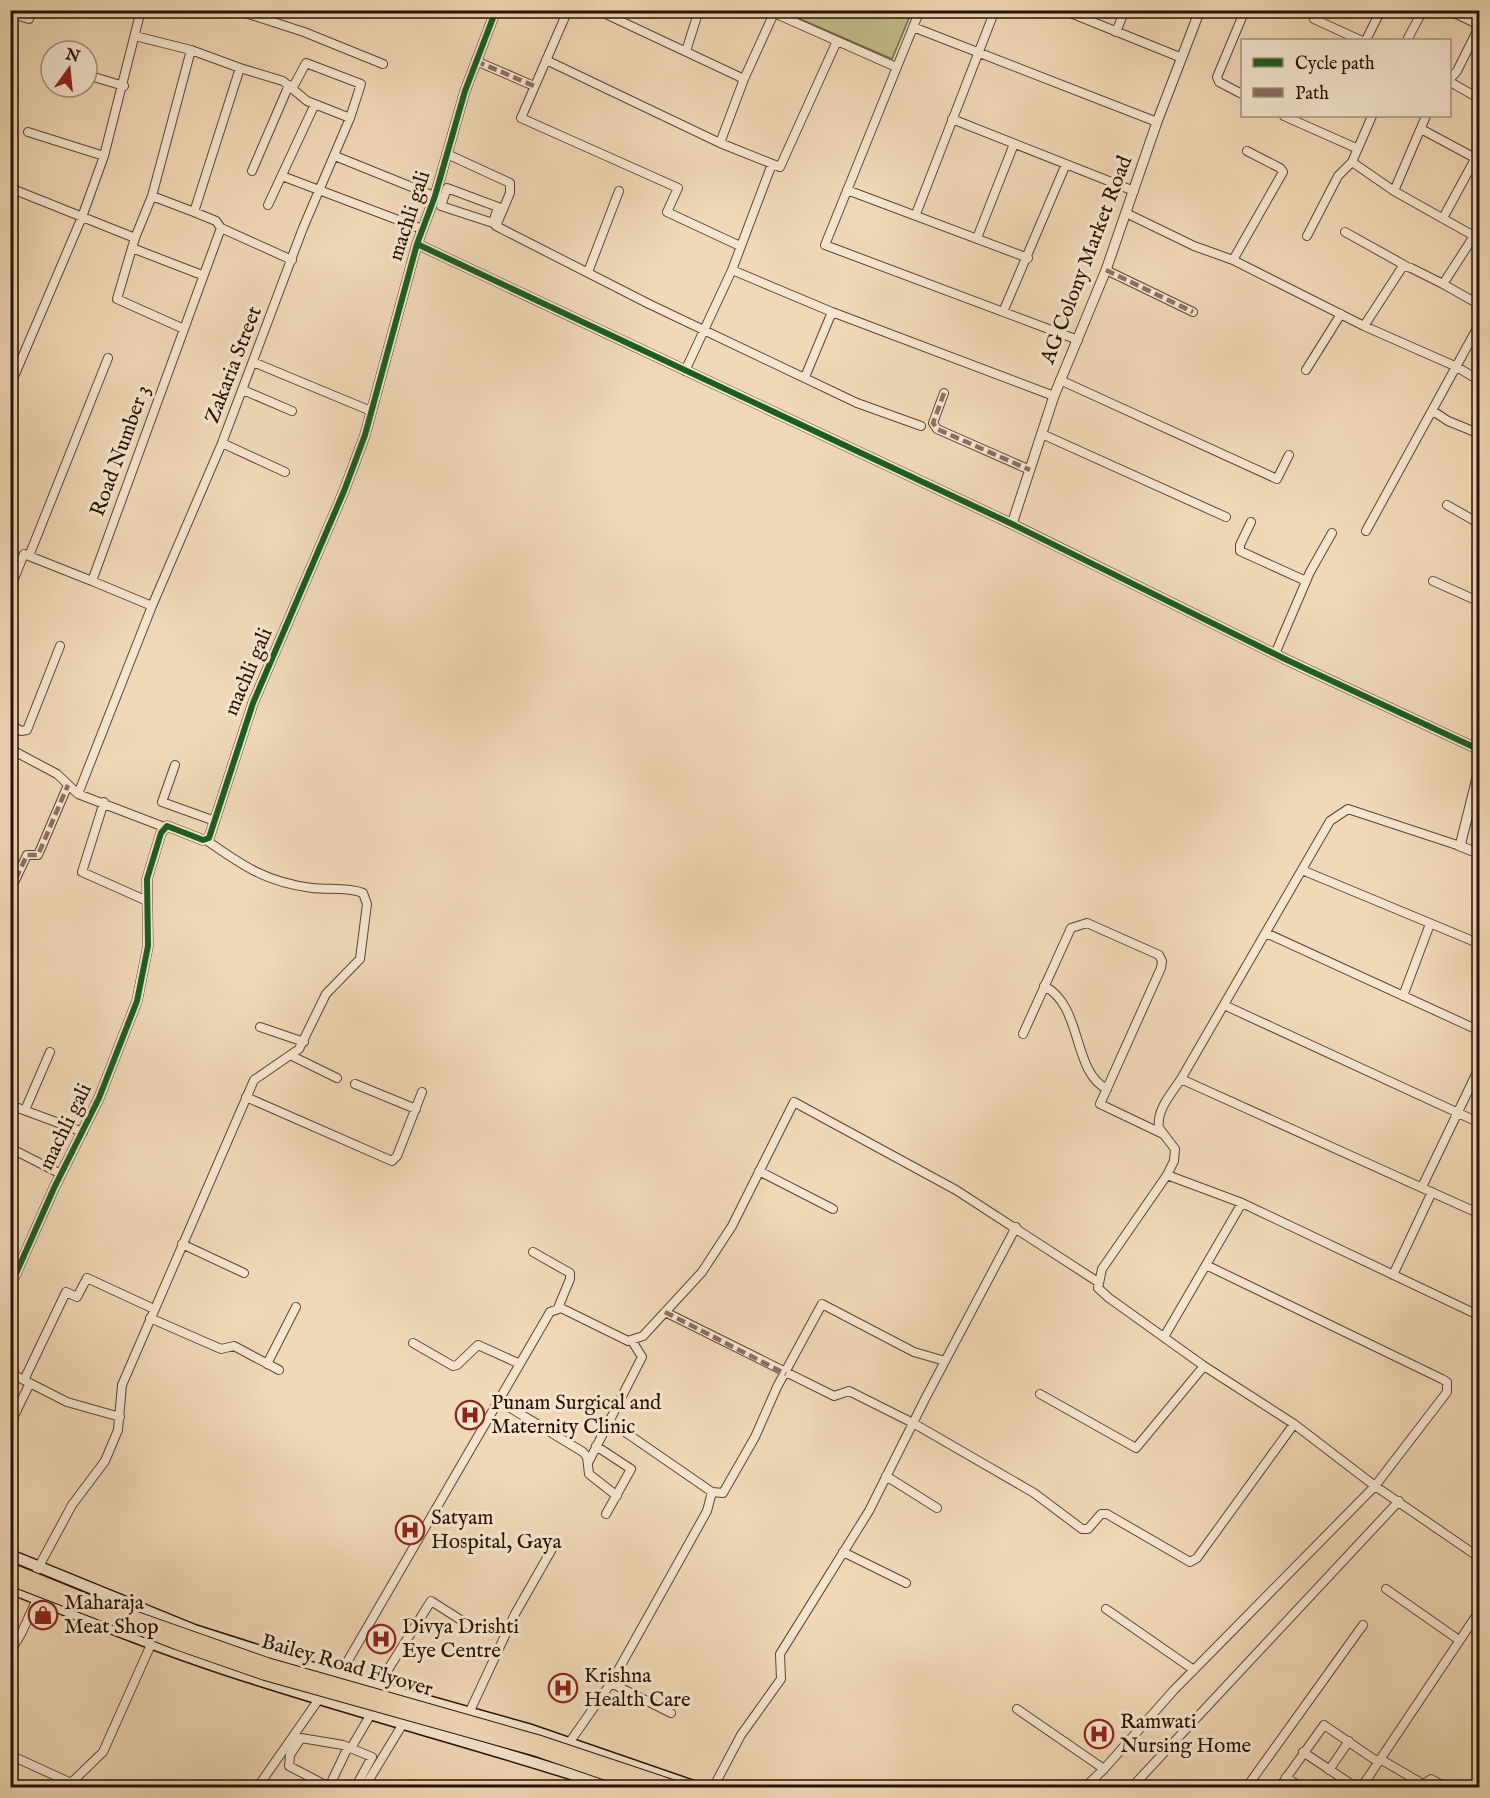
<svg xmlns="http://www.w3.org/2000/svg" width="1490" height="1798" viewBox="0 0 1490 1798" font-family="'IM FELL English',serif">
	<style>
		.green { fill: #c2bd89; stroke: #746744; stroke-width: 1.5 }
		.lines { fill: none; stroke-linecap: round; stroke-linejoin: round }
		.minor-casing { stroke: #5a432e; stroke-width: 10 }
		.tertiary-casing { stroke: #5a432e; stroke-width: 11 }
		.secondary-casing { stroke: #271100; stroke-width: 13 }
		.minor { stroke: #f6e6d0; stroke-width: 8 }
		.tertiary { stroke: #f6e6d0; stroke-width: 9 }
		.secondary { stroke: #f6e6d0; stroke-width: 10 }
		.trunk-bridge-casing { stroke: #271100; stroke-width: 14; stroke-linecap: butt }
		.trunk-bridge { stroke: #f1d9b7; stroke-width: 12 }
		.quiet { stroke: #8d6e63; stroke-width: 4.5; stroke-dasharray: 9 4.5; stroke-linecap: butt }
		.cycleway-casing { stroke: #f6e6d0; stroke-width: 10 }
		.cycleway { stroke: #1b5e20; stroke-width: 6 }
		.labels { text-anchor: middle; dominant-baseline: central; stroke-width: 6; stroke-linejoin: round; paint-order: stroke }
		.street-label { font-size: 21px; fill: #271100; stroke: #f6e6d0 }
		.poi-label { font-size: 21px; fill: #271100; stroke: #f6e6d0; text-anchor: start }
	</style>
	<rect width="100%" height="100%" fill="#f1d9b7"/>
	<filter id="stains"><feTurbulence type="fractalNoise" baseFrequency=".00333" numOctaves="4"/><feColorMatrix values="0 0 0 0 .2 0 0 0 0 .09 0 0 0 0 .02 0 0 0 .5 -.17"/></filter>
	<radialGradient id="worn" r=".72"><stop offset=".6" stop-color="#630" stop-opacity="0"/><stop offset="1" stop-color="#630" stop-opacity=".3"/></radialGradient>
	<!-- green -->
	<path class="green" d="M 779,10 L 912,11 L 892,59 Z"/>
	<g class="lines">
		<!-- minor casing -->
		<g class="minor-casing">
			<path id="minor" d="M 236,10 L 304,32 L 383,64
				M 568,10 L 521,118 L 678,188 L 667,212 L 740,246
				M 597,10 L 744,79
				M 775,10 L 774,13 L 896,67
				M 920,10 L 825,245 L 1078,340
				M 1063,10 L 1182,58
				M 1448,10 L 1479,25
				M 10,13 L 29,19 L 32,10
				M 1314,19 L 1360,40
				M 913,27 L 1157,122
				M 1116,32 L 1125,10
				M 135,36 L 191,50
				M 1366,40 L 1381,10
				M 1407,40 L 1423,10
				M 686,51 L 699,10
				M 546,60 L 720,143 L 780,167 L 837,41
				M 476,61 L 534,86
				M 240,68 L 283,81 L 307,101 L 350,118
				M 87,75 L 124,86
				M 1450,79 L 1457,71 L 1480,25
				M 1450,82 L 1480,99
				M 1242,94 L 1219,82 L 1217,77 L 1245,10
				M 1284,116 L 1356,148
				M 1372,116 L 1352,162 L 1394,191
				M 1426,116 L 1394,191 L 1474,236
				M 952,119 L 1134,191
				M 1421,129 L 1475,158
				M 28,132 L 104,156
				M 720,143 L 744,79 L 774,13
				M 447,154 L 510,183 L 510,193 L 496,226 L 649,304 L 857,403 L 921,426
				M 335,156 L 439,198
				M 252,171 L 289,85
				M 282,176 L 422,229
				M 10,188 L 135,238 L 132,248 L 202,275
				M 447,188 L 498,207 L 493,223 L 441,206 Z
				M 847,190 L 1028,258
				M 152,196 L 194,212
				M 268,205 L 315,104
				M 1126,213 L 1194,246 L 1233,260 L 1364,326 L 1457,367 L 1480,381
				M 916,214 L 995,10
				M 1443,218 L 1480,150
				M 1345,232 L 1406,266
				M 1480,232 L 1474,236 L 1443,284 L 1480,305
				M 1307,236 L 1338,176 L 1352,162
				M 135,238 L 152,196 L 191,50 L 240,68 L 194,212 L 216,221 L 221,228 L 292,260
				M 977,238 L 1014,144
				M 132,248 L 117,299 L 184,329
				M 1233,260 L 1283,172 L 1280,168 L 1247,151
				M 732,270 L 832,312 L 1054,396
				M 1106,270 L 1193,312
				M 588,272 L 619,191
				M 1003,312 L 1066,164
				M 1364,326 L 1403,266 L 1411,268 L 1443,284
				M 253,362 L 371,411
				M 1306,370 L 1341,314
				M 685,371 L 732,270 L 772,164
				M 805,377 L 832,312
				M 1060,380 L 1277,479 L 1289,455
				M 10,386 L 82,217 L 104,156 L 141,10
				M 243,390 L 292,411
				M 944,393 L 933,423 L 937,429 L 1030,470
				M 1433,411 L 1448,421 L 1480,434
				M 1042,434 L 1226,517
				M 222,443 L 285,472
				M 1447,505 L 1480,524
				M 1251,522 L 1240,545 L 1240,551 L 1306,581
				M 1366,531 L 1480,323
				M 29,556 L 108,358
				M 1433,581 L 1480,602
				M 10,589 L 24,554 L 92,581 L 221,228
				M 152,606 L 222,443 L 303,228 L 350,118 L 361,84 L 306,63 L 292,89
				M 1275,654 L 1310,572 L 1332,533
				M 10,724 L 21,731 L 27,730 L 60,646
				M 10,749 L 57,774 L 78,794 L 164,827
				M 175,765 L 162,802 L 215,821
				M 78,794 L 152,606 L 92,581
				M 104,802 L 82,872 L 145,900
				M 1460,846 L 1348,809 L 1330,821 L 1181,1079 C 1172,1093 1156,1110 1159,1128 L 1175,1149 L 1174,1161 L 1167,1175 L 1102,1269 L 1098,1288 L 1109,1298 L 1204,1366 L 1294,1424 L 1375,1486 L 1480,1558
				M 1302,870 L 1480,944
				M 10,891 L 27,855 L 38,855 L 68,785
				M 1266,933 L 1480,1031
				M 1044,986 C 1083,1005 1072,1072 1107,1089
				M 1403,996 L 1430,924
				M 1224,1005 L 1480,1123
				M 260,1027 L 304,1042
				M 1023,1034 L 1071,928 L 1087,923 L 1159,955 L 1162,961 L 1161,968 L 1100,1104 L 1163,1134
				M 292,1056 L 337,1078
				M 1181,1079 L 1480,1214
				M 355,1084 L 416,1109
				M 246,1097 L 392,1161 L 397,1156 L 422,1092
				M 10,1105 L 83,1132
				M 25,1110 L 50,1052
				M 10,1148 L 61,1174
				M 759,1171 L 833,1209
				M 1167,1175 L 1242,1203 L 1480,1316
				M 1422,1187 L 1480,1066
				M 182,1244 L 244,1273
				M 533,1252 L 570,1273 L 570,1279 L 558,1308
				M 1393,1275 L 1432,1192
				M 665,1312 L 834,1396 L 849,1391 L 913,1423 L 1034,1493 L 1082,1529 L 1088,1529 L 1101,1514 L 1107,1514 L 1190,1562 L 1197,1558 L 1294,1424
				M 150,1318 L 221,1349 L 234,1346 L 279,1370
				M 1164,1337 L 1242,1203
				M 413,1343 L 453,1366 L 457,1365 L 478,1345 L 520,1364
				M 267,1364 L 296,1307
				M 10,1373 L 67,1402 L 120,1417
				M 24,1380 L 66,1292 L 77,1297 L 87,1278 L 154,1309
				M 1040,1394 L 1136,1448 L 1204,1366
				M 499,1401 L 583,1452 L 587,1457 L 589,1474 L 617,1496
				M 10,1424 L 30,1383
				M 596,1446 L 631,1469 L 606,1514
				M 588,1463 L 642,1357 L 632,1341
				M 886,1476 L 937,1508
				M 712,1492 L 723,1493 L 755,1437 L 777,1387 L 822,1304 L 914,1352 L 945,1361
				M 843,1552 L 906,1583
				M 37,1570 L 72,1505 L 105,1461 L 118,1430 L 122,1385 L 254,1080 L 299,1049 L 326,994 L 360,959 L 367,904 L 363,893 C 348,887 328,890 312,888 C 266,882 243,866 206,840
				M 1386,1589 L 1459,1640
				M 1106,1609 L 1194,1670
				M 10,1652 L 21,1634 L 37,1599
				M 339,1676 L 550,1312 L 561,1308 L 628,1341 L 643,1336 L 702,1272 L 732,1226 L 794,1102 L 956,1190 L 1098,1282
				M 611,1683 L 671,1713
				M 377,1687 L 431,1601 L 475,1629
				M 1017,1709 L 1104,1769
				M 469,1713 L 515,1614 L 552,1549
				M 569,1743 L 611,1683 L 707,1511 L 712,1492 L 609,1421
				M 351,1748 L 371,1714
				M 1303,1752 L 1357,1788
				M 10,1755 L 71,1783 L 69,1786
				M 1380,1759 L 1423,1784
				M 1329,1770 L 1349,1741
				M 1286,1777 L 1302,1788
				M 71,1783 L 103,1752 L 153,1640
				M 1421,1786 L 1431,1779 L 1447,1788
				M 329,1787 L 348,1747
				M 257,1788 L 319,1699
				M 331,1788 L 289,1766 L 290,1755 L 301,1738 L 343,1745 L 372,1757 L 355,1788
				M 364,1788 L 404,1722
				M 713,1788 L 741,1735 L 781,1679 L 780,1654 L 869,1511 L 925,1399 L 1016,1227
				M 1084,1788 L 1104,1769 L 1174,1690 L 1375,1486 L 1447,1392 L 1447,1382 L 1442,1379 L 1206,1265
				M 1131,1788 L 1399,1501
				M 1246,1788 L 1363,1625
				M 1279,1788 L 1324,1725 L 1378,1762
				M 1361,1788 L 1480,1610"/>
		</g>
		<!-- tertiary casing -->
		<g class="tertiary-casing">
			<path id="tertiary" d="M 417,244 L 1012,524 L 1287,660 L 1480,750
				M 1012,524 L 1054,396 L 1106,270 L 1157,122 L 1200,10
				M 1480,766 L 1460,846 L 1480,854
				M 10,1287 L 54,1188 L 99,1098 L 137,1001 L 148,946 L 147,879 L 161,833 L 167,826 L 203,840 L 209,838 L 253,703 L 344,491 L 365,435 L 417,244 L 435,196 L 465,91 L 496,10"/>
		</g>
		<!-- secondary casing -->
		<g class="secondary-casing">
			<path id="secondary" d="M 10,1555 L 194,1630 L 339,1676 L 528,1729 L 699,1788
				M 10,1588 C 92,1621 174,1654 258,1680 C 377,1718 497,1749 615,1788"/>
		</g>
		<!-- minor -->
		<use href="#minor" class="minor"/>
		<!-- tertiary -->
		<use href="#tertiary" class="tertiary"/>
		<!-- secondary -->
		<use href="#secondary" class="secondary"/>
		<!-- trunk-bridge casing -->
		<g class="trunk-bridge-casing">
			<path id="trunk-bridge" d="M 10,1569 L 91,1602 L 267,1664 L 537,1741 L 678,1788
				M 10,1579 L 176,1643 L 265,1674 L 537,1750 L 647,1788"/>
		</g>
		<!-- trunk-bridge -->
		<use href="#trunk-bridge" class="trunk-bridge"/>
		<!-- quiet -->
		<path class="quiet" d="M 476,61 L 534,86
			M 1106,270 L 1193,312
			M 944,393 L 933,423 L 937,429 L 1030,470
			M 10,891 L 27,855 L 38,855 L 68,785
			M 665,1312 L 786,1374"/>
		<!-- cycleway casing -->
		<g class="cycleway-casing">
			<path id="cycleway" d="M 417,244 L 1012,524 L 1287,660 L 1480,750
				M 10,1287 L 54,1188 L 99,1098 L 137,1001 L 148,946 L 147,879 L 161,833 L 167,826 L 203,840 L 209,838 L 253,703 L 344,491 L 365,435 L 417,244 L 435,196 L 465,91 L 496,10"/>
		</g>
		<!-- cycleway -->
		<use href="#cycleway" class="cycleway"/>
	</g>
	<!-- icons -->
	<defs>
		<g id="hospital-ring" transform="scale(1.5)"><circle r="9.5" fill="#f6e6d0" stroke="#8f2418" stroke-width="1.5"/><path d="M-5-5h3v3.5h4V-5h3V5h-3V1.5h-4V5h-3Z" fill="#8f2418"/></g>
		<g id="shop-ring" transform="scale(1.5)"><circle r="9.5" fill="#f6e6d0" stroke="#8f2418" stroke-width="1.5"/><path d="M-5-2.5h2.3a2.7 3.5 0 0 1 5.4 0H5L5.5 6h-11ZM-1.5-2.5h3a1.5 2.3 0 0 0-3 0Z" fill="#8f2418"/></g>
	</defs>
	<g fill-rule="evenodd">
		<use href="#hospital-ring" x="470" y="1415"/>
		<use href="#hospital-ring" x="410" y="1530"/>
		<use href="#shop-ring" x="43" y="1615"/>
		<use href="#hospital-ring" x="381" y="1639"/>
		<use href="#hospital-ring" x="563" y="1688"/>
		<use href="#hospital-ring" x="1099" y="1734"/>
	</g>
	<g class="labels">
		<!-- street labels -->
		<g class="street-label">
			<text transform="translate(410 216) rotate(-72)">machli gali</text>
			<text transform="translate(1087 260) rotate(-69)">AG Colony Market Road</text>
			<text transform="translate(234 365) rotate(-69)">Zakaria Street</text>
			<text transform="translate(121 451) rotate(-70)">Road Number 3</text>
			<text transform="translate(249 672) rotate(-67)">machli gali</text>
			<text transform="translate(66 1127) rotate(-64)">machli gali</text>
			<text transform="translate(347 1666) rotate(16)">Bailey Road Flyover</text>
		</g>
		<!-- poi labels -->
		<g class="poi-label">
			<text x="491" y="1403">Punam Surgical and<tspan x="491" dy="24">Maternity Clinic</tspan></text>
			<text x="431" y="1518">Satyam<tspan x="431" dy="24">Hospital, Gaya</tspan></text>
			<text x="64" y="1603">Maharaja<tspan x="64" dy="24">Meat Shop</tspan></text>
			<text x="402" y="1627">Divya Drishti<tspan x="402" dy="24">Eye Centre</tspan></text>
			<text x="584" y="1676">Krishna<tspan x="584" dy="24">Health Care</tspan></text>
			<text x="1120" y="1722">Ramwati<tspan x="1120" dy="24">Nursing Home</tspan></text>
		</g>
	</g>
	<!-- margin -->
	<rect width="1490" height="1798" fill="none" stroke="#f1d9b7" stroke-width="36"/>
	<rect x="12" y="12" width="1466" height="1774" fill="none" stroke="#271100" stroke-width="3"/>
	<rect x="18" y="18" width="1454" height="1762" fill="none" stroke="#271100" stroke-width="1.5"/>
	<!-- legend -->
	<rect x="1241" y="39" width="210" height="78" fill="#f6e6d0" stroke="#a3917d" stroke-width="1.5"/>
	<rect x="1253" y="58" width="30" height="9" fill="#1b5e20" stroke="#a3917d" stroke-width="1.5"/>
	<text x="1295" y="69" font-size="18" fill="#271100">Cycle path</text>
	<rect x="1253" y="88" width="30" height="9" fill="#8d6e63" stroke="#a3917d" stroke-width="1.5"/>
	<text x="1295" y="99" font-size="18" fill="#271100">Path</text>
	<!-- north arrow -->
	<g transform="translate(69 69) rotate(15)"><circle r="28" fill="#f6e6d0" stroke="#a3917d" stroke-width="1.5"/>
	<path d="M0-4.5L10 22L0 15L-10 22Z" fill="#8f2418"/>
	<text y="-9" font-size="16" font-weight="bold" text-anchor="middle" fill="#271100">N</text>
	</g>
	<rect width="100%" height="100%" filter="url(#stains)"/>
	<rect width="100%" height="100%" fill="url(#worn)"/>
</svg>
